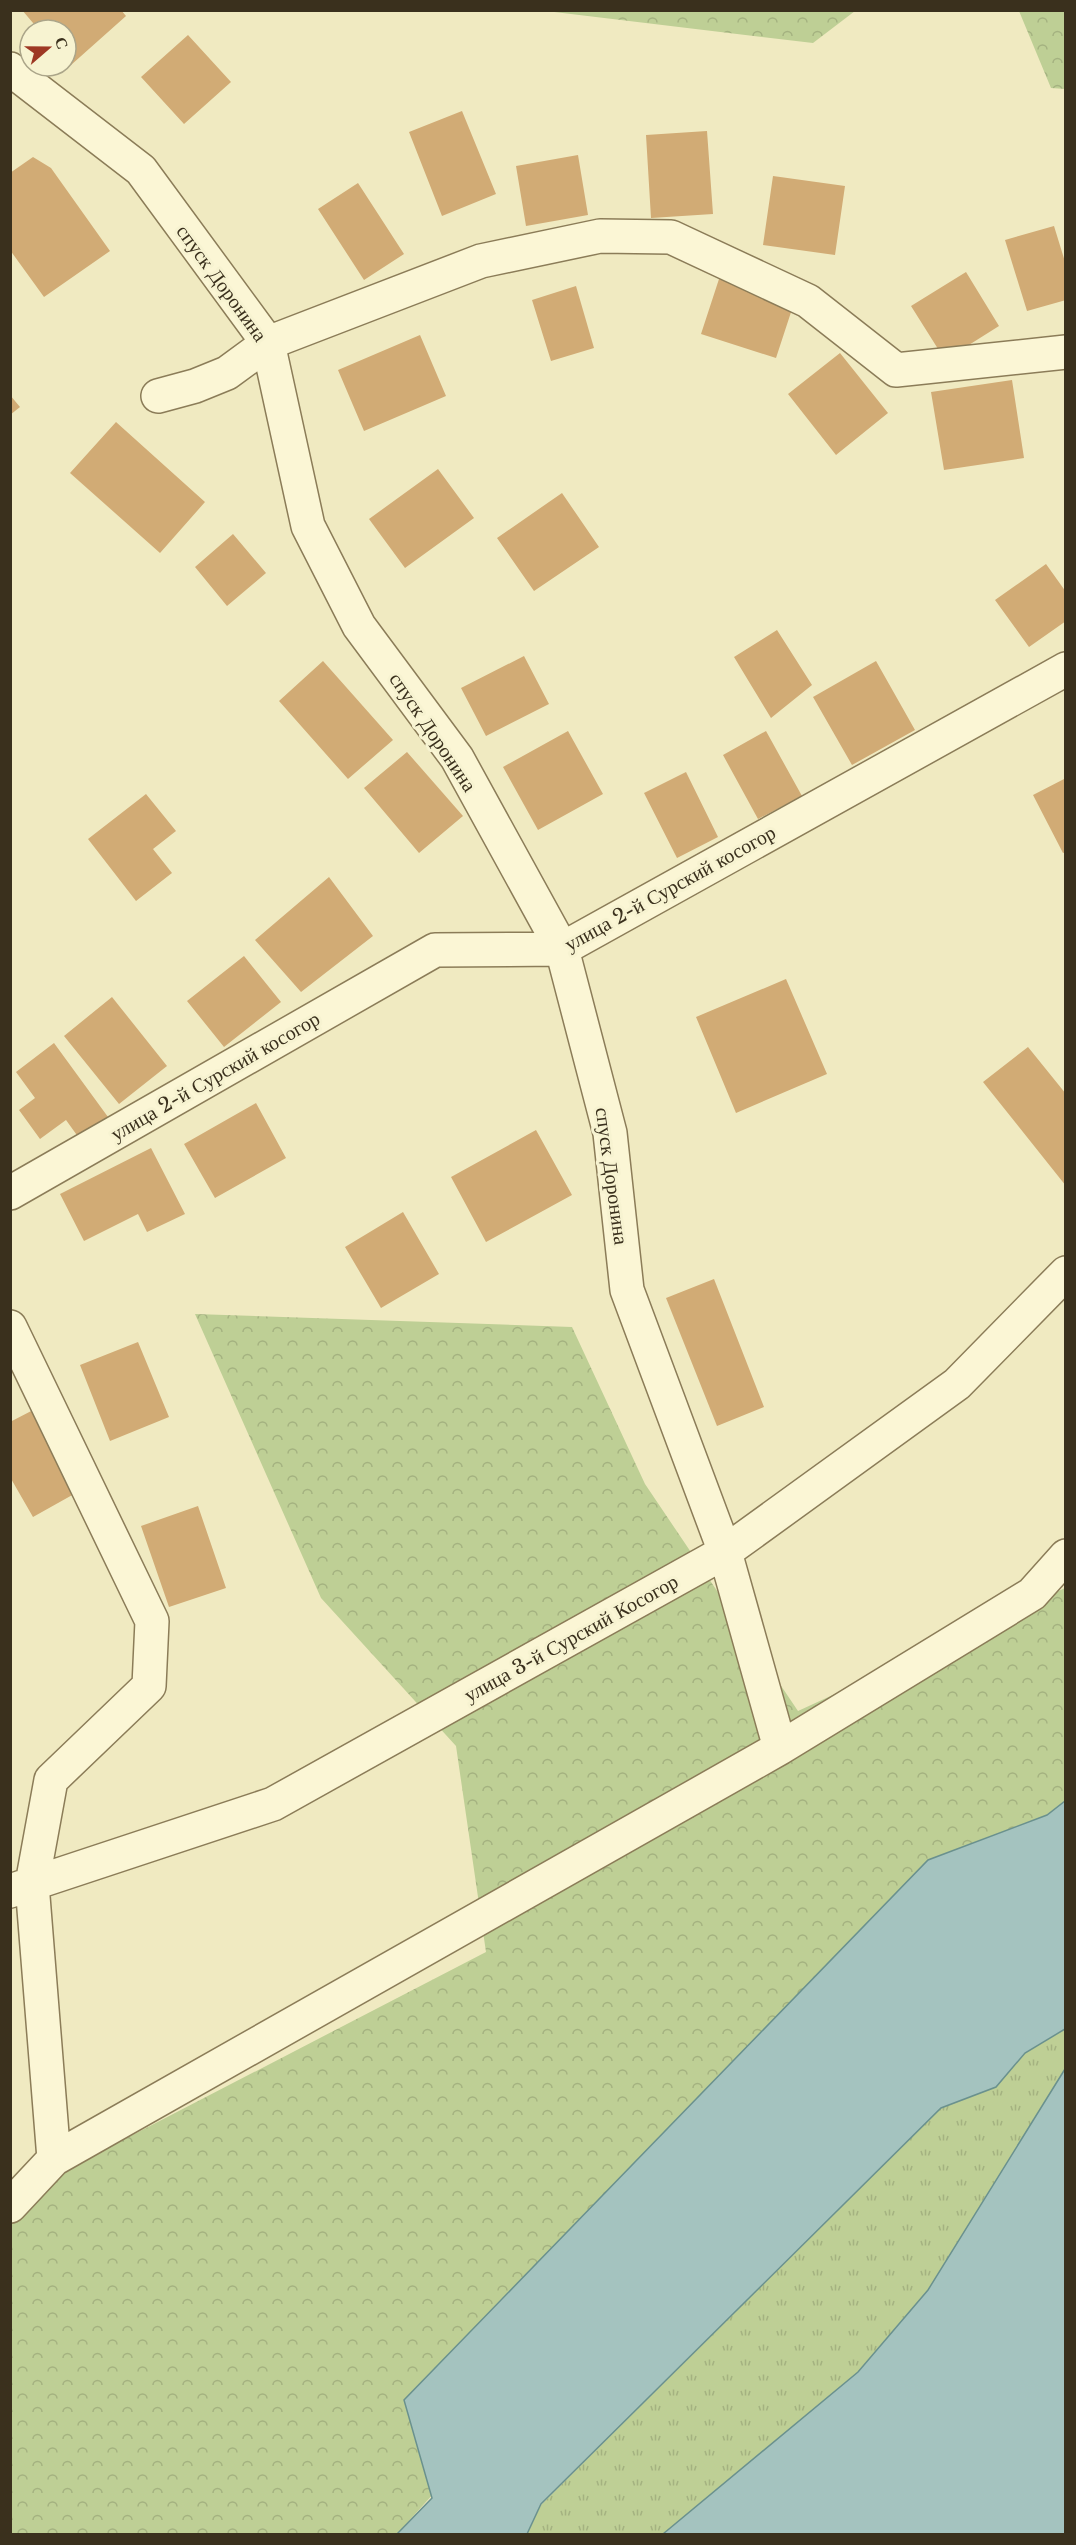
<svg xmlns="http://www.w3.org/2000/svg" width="1076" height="2545" viewBox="0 0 1076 2545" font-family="'Libre Baskerville',serif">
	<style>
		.grass { fill: url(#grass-tufts) }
		.forest { fill: url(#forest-crowns) }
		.water { fill: #a4c3bf; stroke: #6a918e; stroke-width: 1.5 }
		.building { fill: #d1ab75 }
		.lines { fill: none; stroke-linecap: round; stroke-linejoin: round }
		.minor-casing { stroke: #8b7c58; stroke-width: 36 }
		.minor { stroke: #fbf6d5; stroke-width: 33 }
		.labels { text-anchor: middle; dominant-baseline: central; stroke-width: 6; stroke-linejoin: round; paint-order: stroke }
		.street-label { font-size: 20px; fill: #3a301d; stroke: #f7f3d1 }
	</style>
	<defs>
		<pattern id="grass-tufts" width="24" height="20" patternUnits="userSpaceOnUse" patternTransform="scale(1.5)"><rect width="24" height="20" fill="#becf95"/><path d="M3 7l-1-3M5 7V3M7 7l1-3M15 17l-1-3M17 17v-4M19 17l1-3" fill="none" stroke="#a4b280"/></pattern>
		<pattern id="forest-crowns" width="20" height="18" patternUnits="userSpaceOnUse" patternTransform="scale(1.5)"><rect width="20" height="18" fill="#becf95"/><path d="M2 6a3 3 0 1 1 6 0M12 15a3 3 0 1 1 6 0" fill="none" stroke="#a4b280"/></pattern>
	</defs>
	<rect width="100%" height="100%" fill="#f0eac1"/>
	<!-- grass -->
	<path class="grass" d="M 1065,2029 L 1065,2069 L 928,2290 L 858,2372 L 663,2534 L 527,2534 L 541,2505 L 941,2108 L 996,2087 L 1025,2053 Z"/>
	<!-- forest -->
	<path class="forest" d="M 546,11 L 855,10 L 855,11 L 813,43 Z
		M 1019,11 L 1065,11 L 1065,89 L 1051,88 Z
		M 195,1314 L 572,1327 L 645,1484 L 798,1711 L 1065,1588 L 1065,1801 L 1047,1815 L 397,2534 L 11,2534 L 11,2198 L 486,1952 L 456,1746 L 321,1598 Z"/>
	<!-- water -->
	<path class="water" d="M 1065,1801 L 1065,2029 L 1025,2053 L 996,2087 L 941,2108 L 541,2504 L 527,2534 L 397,2534 L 432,2498 L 404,2400 L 928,1860 L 1047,1815 Z
		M 1065,2069 L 1065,2534 L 663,2534 L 858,2372 L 928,2290 Z"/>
	<!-- building -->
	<path class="building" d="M 22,10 L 121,10 L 126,16 L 71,65 L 66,60 L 66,30 L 39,30 Z
		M 188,35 L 231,82 L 184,124 L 141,77 Z
		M 462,111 L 496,194 L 442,216 L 409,132 Z
		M 707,131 L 713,214 L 651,218 L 646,135 Z
		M 578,155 L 588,215 L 526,226 L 516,166 Z
		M 33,157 L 51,168 L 110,251 L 44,297 L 10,250 L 10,173 Z
		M 773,176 L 845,186 L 835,255 L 763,245 Z
		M 358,183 L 404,254 L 364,280 L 318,209 Z
		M 1054,226 L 1066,265 L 1066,300 L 1027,311 L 1005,240 Z
		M 966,272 L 999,326 L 945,360 L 911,306 Z
		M 719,279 L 794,303 L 776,358 L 701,334 Z
		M 576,286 L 594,348 L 551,361 L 532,300 Z
		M 420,335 L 446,396 L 364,431 L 338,370 Z
		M 840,353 L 888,413 L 836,455 L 788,394 Z
		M 1012,380 L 1024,458 L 944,470 L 931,392 Z
		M 10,395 L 20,407 L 10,415 Z
		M 116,422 L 205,502 L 160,553 L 70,473 Z
		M 438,469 L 474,518 L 405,568 L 369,519 Z
		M 562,493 L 599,547 L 534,591 L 497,538 Z
		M 233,534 L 266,573 L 227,606 L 195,567 Z
		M 1046,564 L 1066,592 L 1066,621 L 1029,647 L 995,600 Z
		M 777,630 L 812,685 L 771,718 L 734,657 Z
		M 524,656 L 549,704 L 486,736 L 461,688 Z
		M 323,661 L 393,740 L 348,779 L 279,701 Z
		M 876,661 L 915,730 L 852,765 L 813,697 Z
		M 568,731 L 603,794 L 538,830 L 503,767 Z
		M 766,731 L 802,796 L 758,819 L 723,755 Z
		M 407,752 L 463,816 L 419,853 L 364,788 Z
		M 686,772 L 718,837 L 677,858 L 644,793 Z
		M 1066,778 L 1066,852 L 1063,853 L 1033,795 Z
		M 146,794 L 176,831 L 153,849 L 172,873 L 136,901 L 88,839 Z
		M 329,877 L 373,936 L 301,992 L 255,940 Z
		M 244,956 L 281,1002 L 224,1047 L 187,1001 Z
		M 786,979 L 827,1074 L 736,1113 L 696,1017 Z
		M 112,997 L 167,1066 L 119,1104 L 64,1036 Z
		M 54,1043 L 108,1117 L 79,1138 L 66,1120 L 40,1139 L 19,1110 L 35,1098 L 16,1072 Z
		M 1028,1047 L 1066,1094 L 1066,1186 L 983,1082 Z
		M 256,1103 L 286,1158 L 215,1198 L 184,1144 Z
		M 536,1130 L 572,1195 L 486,1242 L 451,1177 Z
		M 151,1148 L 185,1214 L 147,1232 L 138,1214 L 84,1241 L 60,1194 Z
		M 403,1212 L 439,1274 L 381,1308 L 345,1247 Z
		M 714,1279 L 764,1407 L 717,1426 L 666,1298 Z
		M 138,1342 L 169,1417 L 110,1441 L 80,1365 Z
		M 37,1408 L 83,1489 L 33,1517 L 10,1477 L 10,1422 Z
		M 198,1506 L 226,1588 L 169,1607 L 141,1526 Z"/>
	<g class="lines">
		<!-- minor casing -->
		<g class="minor-casing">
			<path id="minor" d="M 10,69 L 141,170 L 268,343 L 308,526 L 359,626 L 457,758 L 562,949 L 610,1133 L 627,1290 L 725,1552 L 780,1748 L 54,2159 L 10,2206
				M 158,396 L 195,386 L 227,373 L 268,343 L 481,261 L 600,236 L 671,237 L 808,301 L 896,370 L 1066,352
				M 10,1193 L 435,950 L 562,949 L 1066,669
				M 10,1327 L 152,1621 L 149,1686 L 51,1780 L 32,1884 L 54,2159
				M 780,1748 L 1032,1594 L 1066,1556
				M 10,1891 L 273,1804 L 725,1552 L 957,1384 L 1066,1273"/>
		</g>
		<!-- minor -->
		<use href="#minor" class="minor"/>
	</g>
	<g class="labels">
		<!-- street labels -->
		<g class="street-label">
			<text transform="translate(222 283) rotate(54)">спуск Доронина</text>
			<text transform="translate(433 732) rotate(56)">спуск Доронина</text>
			<text transform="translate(670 888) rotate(-29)">улица 2-й Сурский косогор</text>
			<text transform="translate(215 1076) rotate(-30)">улица 2-й Сурский косогор</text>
			<text transform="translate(612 1176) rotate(82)">спуск Доронина</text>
			<text transform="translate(571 1638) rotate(-29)">улица 3-й Сурский Косогор</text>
		</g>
	</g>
	<!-- border -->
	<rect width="1076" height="2545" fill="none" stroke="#3a301d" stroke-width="24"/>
	<!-- north arrow -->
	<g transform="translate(48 48) rotate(70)"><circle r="28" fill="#f7f3d1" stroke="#aba589" stroke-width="1.5"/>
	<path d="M0-4.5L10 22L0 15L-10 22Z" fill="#9e3824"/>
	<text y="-9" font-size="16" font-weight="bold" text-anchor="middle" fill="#3a301d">С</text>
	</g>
</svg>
